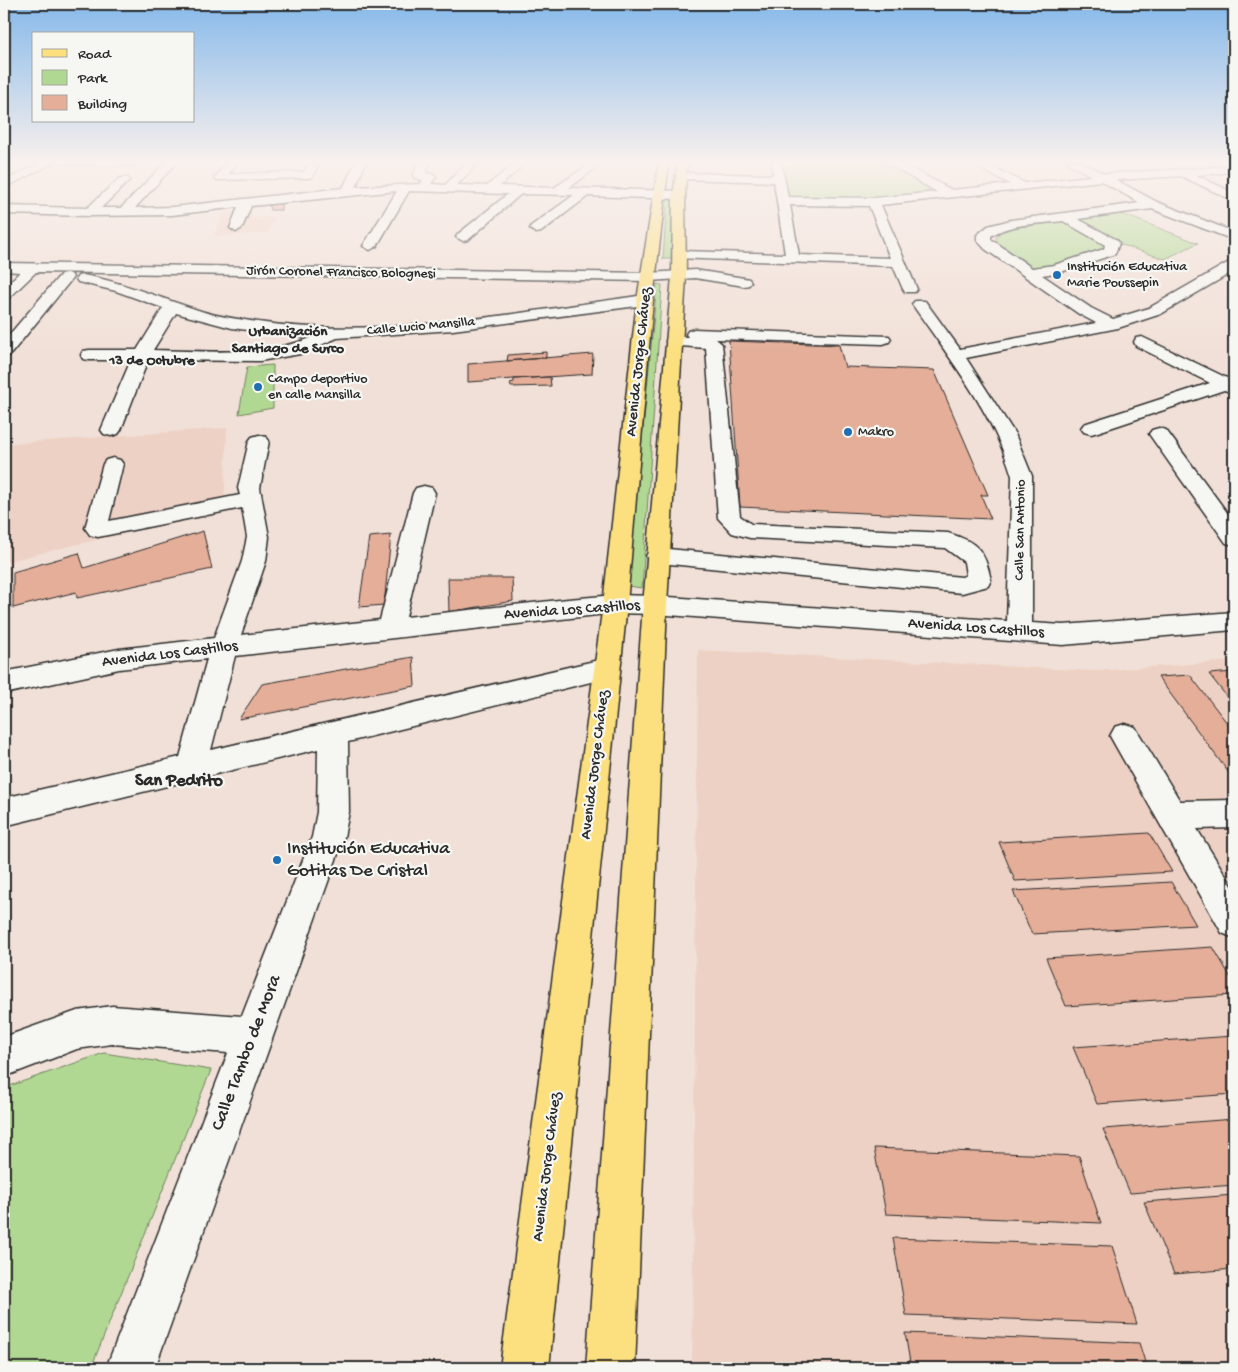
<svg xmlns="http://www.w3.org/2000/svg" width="1238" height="1372" viewBox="0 0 1238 1372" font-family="'Gochi Hand',sans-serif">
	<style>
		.built { fill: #edd1c4 }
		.green { fill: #b1d893; stroke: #6e825f }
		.building { fill: #e4ae99; stroke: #2b2b2b }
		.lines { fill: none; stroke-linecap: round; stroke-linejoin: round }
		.minor-casing { stroke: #2b2b2b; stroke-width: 3 }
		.major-casing { stroke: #2b2b2b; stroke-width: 3 }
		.minor { fill: #f6f6f2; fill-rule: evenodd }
		.major { fill: #fce080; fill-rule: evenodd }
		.poi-dot { fill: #1f6fb2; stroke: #f6f6f2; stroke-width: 2 }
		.labels { text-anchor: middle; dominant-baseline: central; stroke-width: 4.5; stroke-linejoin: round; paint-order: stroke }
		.far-poi-label { font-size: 14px; fill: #2b2b2b; stroke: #f6f6f2; text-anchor: start }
		.far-street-label { font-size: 14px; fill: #2b2b2b; stroke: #f6f6f2 }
		.far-neighbourhood-label { font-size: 15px; font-weight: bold; fill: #2b2b2b; stroke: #f6f6f2 }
		.street-label { font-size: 16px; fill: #2b2b2b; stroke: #f6f6f2 }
		.neighbourhood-label { font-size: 18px; font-weight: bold; fill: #2b2b2b; stroke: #f6f6f2 }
		.near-poi-label { font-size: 19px; fill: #2b2b2b; stroke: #f6f6f2; text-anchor: start }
		.near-street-label { font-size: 19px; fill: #2b2b2b; stroke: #f6f6f2 }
	</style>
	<rect width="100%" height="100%" fill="#f1e0d7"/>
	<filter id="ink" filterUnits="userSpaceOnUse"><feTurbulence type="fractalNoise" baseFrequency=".02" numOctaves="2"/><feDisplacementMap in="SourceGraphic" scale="10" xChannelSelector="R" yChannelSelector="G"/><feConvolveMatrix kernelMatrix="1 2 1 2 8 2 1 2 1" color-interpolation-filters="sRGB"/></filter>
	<g filter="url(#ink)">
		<!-- built -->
		<path class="built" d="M 251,209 L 252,218 L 275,217 L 267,233 L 214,236 L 223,212 Z
			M 227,428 L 224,509 L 4,562 L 4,444 Z
			M 698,650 L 1094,671 L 1234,661 L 1234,1368 L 692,1368 Z"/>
		<!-- green -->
		<path class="green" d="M 777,161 L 884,161 L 946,193 L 908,198 L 787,198 Z
			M 667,199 L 675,201 L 673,259 L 663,259 Z
			M 1122,214 L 1198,243 L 1165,259 L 1116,243 L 1076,220 Z
			M 1068,221 L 1105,241 L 1105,248 L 1060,265 L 1029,269 L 998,247 L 996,238 L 1000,232 L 1014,228 Z
			M 657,284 L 662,285 L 642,588 L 628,586 Z
			M 273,365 L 273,408 L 239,414 L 247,367 Z
			M 104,1053 L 211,1070 L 91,1368 L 4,1368 L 4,1088 Z"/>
		<!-- building -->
		<path class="building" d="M 281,204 L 281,210 L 270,210 L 269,205 Z
			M 729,341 L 839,345 L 845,367 L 934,370 L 988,495 L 981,495 L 991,519 L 740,507 Z
			M 546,352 L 546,358 L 507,361 L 508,355 Z
			M 593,354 L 592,374 L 468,382 L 468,364 Z
			M 550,377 L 551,386 L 511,387 L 510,383 L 514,382 L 514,379 Z
			M 203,531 L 212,569 L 77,598 L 76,592 L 13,608 L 13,572 L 79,553 L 84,568 Z
			M 391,535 L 384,605 L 359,607 L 369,537 Z
			M 448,578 L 512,578 L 513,601 L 449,612 Z
			M 413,657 L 415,686 L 239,719 L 262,684 Z
			M 1234,672 L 1234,706 L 1209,674 Z
			M 1190,675 L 1234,732 L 1234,780 L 1158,677 Z
			M 1149,833 L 1172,872 L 1015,881 L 999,842 Z
			M 1171,882 L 1196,925 L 1032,934 L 1013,891 Z
			M 1213,947 L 1234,983 L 1234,995 L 1066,1006 L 1046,958 Z
			M 1234,1036 L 1234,1094 L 1097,1104 L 1073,1047 Z
			M 1234,1119 L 1234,1185 L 1130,1193 L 1103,1129 Z
			M 874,1148 L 1079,1156 L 1101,1223 L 886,1214 Z
			M 1234,1195 L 1234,1269 L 1174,1274 L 1144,1202 Z
			M 893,1238 L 1112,1246 L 1137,1324 L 906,1315 Z
			M 905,1333 L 1139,1343 L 1147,1368 L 911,1368 Z"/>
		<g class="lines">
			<!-- minor casing -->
			<g class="minor-casing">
				<path id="minor" d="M 45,161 L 57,161 L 4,188 L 4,181 Z
					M 61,161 L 138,161 L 140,163 L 135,166 L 66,164 Z
					M 167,161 L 178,161 L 135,208 L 172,207 L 343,188 L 356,161 L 366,161 L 356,187 L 420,184 L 423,180 L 415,178 L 413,176 L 420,161 L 430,161 L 426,173 L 434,175 L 436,177 L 431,184 L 445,185 L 469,161 L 480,161 L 457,185 L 487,186 L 517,161 L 528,161 L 500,186 L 554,188 L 594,161 L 605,161 L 569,188 L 679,191 L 685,195 L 679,199 L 588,196 L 541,232 L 536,233 L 530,229 L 531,226 L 574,195 L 521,194 L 468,240 L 463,241 L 456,237 L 458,234 L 508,194 L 409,191 L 377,246 L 370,250 L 363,246 L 397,191 L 251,206 L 242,228 L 236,232 L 230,228 L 238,207 L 172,215 L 90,216 L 4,214 L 4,206 L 87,208 L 120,178 L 128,178 L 130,180 L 128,182 L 101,208 L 121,208 Z
					M 231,161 L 236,164 L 229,174 L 304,172 L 308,165 L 312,164 L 317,167 L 312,177 L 308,178 L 216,180 L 214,178 L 216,176 L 227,162 Z
					M 771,161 L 781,161 L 788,197 L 874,198 L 937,192 L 886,163 L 885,161 L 897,161 L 952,190 L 1010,184 L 969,163 L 968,161 L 980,161 L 1025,183 L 1091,176 L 1068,163 L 1067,161 L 1079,161 L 1105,174 L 1234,166 L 1234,172 L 1196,175 L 1234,193 L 1234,201 L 1181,176 L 1116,180 L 1157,202 L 1234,232 L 1234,240 L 1152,209 L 1078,219 L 1117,240 L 1119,243 L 1115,254 L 1061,272 L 1042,275 L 1091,308 L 1113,319 L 1149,308 L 1229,262 L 1234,261 L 1234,271 L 1161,314 L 1118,328 L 966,358 L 1015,434 L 1032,476 L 1032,623 L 1063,625 L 1234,612 L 1234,630 L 1063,645 L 655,614 L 615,613 L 235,656 L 211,750 L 607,658 L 617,661 L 620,668 L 617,675 L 607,678 L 348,742 L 349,812 L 344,837 L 155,1368 L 106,1368 L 228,1053 L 112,1044 L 77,1049 L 4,1077 L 4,1037 L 77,1011 L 112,1006 L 242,1016 L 312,837 L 317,812 L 318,749 L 4,826 L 4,798 L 180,757 L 207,659 L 119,669 L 4,694 L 4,672 L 119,649 L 214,638 L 242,561 L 247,537 L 242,508 L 98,537 L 90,535 L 85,528 L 103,464 L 106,460 L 113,458 L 120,460 L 123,464 L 109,521 L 240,495 L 238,488 L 249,441 L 252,437 L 259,435 L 266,437 L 269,441 L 260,488 L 269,537 L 266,561 L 241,635 L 380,620 L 413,493 L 416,488 L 424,486 L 432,488 L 435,493 L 406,617 L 568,599 L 615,595 L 655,596 L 1007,621 L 1012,476 C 994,414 948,356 912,304 L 915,301 L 925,301 L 960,349 L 1096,323 L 1079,314 L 985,249 L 977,240 L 977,235 L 988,226 L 1011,220 L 1140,203 L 1101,181 L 881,205 L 917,289 L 915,292 L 905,292 L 903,289 L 893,266 L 675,258 L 673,255 L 675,252 L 680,251 L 785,254 L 774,182 L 681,179 L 675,176 L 681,173 L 773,175 ZM 790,205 L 869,206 L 890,258 L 799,255 ZM 1063,221 L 1105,245 L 1104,249 L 1054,265 L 1032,268 L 991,239 L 991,236 C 1010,223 1040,224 1063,221 Z
					M 4,263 L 649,273 L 695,270 L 744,278 L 749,279 L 751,282 L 749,285 L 744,286 L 695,278 L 649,281 L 36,272 L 9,298 L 4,300 L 4,287 L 20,272 L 4,271 Z
					M 66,273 L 71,274 L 73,277 L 71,280 L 10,355 L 4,356 L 4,341 L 61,274 Z
					M 83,275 C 123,282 160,298 198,310 C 218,317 238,319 258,322 C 380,340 522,312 645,295 L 650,297 L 653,300 L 650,303 L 645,305 L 453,330 L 337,338 L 300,354 L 260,361 L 148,360 L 121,430 L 118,434 L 111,436 L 104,434 L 101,430 L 131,360 L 89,360 L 83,359 L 81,355 L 83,351 L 89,350 L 137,350 L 163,308 L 116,291 L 78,282 L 76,279 L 78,276 ZM 176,313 L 232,328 L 311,338 C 261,357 206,351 153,350 Z
					M 694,329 L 889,336 L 891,339 L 889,342 L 883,344 L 716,339 L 722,344 L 740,516 L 751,524 L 948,533 C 978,542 985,551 991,580 L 988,586 L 962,593 L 650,562 L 646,556 L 650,550 L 658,548 L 962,577 L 966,575 L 964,562 L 945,548 L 750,538 L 732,533 L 718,518 L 706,348 L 668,345 L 666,341 L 668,337 L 688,337 L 686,334 L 688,331 Z
					M 1142,337 L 1227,378 L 1234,376 L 1234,393 L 1224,390 L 1098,432 L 1091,434 L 1084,432 L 1081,428 L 1084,424 L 1210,383 L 1136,346 L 1134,342 L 1136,338 Z
					M 1159,428 L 1166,430 L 1234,522 L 1234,545 L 1226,543 L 1149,434 L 1152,430 Z
					M 1125,724 L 1135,727 L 1180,801 L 1234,800 L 1234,828 L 1197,829 L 1234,889 L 1234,938 L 1222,933 L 1115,745 L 1110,736 L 1115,727 Z"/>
			</g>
			<!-- major casing -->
			<g class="major-casing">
				<path id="major" d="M 659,161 L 669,161 L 653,300 L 627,604 L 549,1368 L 500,1368 L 603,604 L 637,300 Z
					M 678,161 L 687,162 L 685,195 L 686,276 L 667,605 L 635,1368 L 586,1368 L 643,605 L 672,276 L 673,195 Z"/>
			</g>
			<!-- minor -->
			<use href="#minor" class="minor"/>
			<!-- major -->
			<use href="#major" class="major"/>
		</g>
	</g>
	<!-- sky -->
	<linearGradient id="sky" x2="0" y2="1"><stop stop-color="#86b9ea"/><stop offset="0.46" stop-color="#f9f1ed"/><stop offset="1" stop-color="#f9f1ed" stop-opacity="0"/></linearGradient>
	<rect width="1238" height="353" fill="url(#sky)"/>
	<!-- markers -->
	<g class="poi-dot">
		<circle cx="1057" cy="275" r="5"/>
		<circle cx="258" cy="387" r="5"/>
		<circle cx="848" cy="432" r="5"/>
		<circle cx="277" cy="860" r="5"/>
	</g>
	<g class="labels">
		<!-- far-poi labels -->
		<g class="far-poi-label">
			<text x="1067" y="267">Institución Educativa<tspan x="1067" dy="16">Marie Poussepin</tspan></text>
			<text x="268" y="379">Campo deportivo<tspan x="268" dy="16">en calle Mansilla</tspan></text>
			<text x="858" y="432">Makro</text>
		</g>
		<!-- far-street labels -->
		<g class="far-street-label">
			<text transform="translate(341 273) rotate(1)">Jirón Coronel Francisco Bolognesi</text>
			<text transform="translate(421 327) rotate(-5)">Calle Lucio Mansilla</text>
			<text transform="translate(1021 530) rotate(-89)">Calle San Antonio</text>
		</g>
		<!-- far-neighbourhood labels -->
		<g class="far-neighbourhood-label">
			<text x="288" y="332">Urbanización<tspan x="288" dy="17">Santiago de Surco</tspan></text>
			<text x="152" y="361">13 de Octubre</text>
		</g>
		<!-- street labels -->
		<g class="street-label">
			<text transform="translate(640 362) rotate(-84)">Avenida Jorge Chávez</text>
			<text transform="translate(572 611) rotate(-4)">Avenida Los Castillos</text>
			<text transform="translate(976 629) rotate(4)">Avenida Los Castillos</text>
			<text transform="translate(170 655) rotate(-7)">Avenida Los Castillos</text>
			<text transform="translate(596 765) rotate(-83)">Avenida Jorge Chávez</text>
			<text transform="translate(548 1167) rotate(-83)">Avenida Jorge Chávez</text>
		</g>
		<!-- neighbourhood labels -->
		<g class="neighbourhood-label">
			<text x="179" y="781">San Pedrito</text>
		</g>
		<!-- near-poi labels -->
		<g class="near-poi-label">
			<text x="287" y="849">Institución Educativa<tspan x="287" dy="22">Gotitas De Cristal</tspan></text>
		</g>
		<!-- near-street labels -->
		<g class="near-street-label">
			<text transform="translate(247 1053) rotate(-69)">Calle Tambo de Mora</text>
		</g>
	</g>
	<!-- margin -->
	<rect width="1238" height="1372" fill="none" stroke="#f6f6f2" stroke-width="20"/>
	<rect x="10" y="10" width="1218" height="1352" fill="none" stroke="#2b2b2b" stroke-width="2" filter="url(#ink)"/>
	<!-- legend -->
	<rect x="32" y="32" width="162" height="90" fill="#f6f6f2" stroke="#a5a5a2"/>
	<rect x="42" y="49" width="25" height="8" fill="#fce080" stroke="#a5a5a2"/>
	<text x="78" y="58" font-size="15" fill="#2b2b2b">Road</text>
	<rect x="42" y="70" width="25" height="15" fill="#b1d893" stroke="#a5a5a2"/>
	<text x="78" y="82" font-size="15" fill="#2b2b2b">Park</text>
	<rect x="42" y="95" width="25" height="15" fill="#e4ae99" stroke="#a5a5a2"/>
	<text x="78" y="108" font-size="15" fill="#2b2b2b">Building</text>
</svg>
